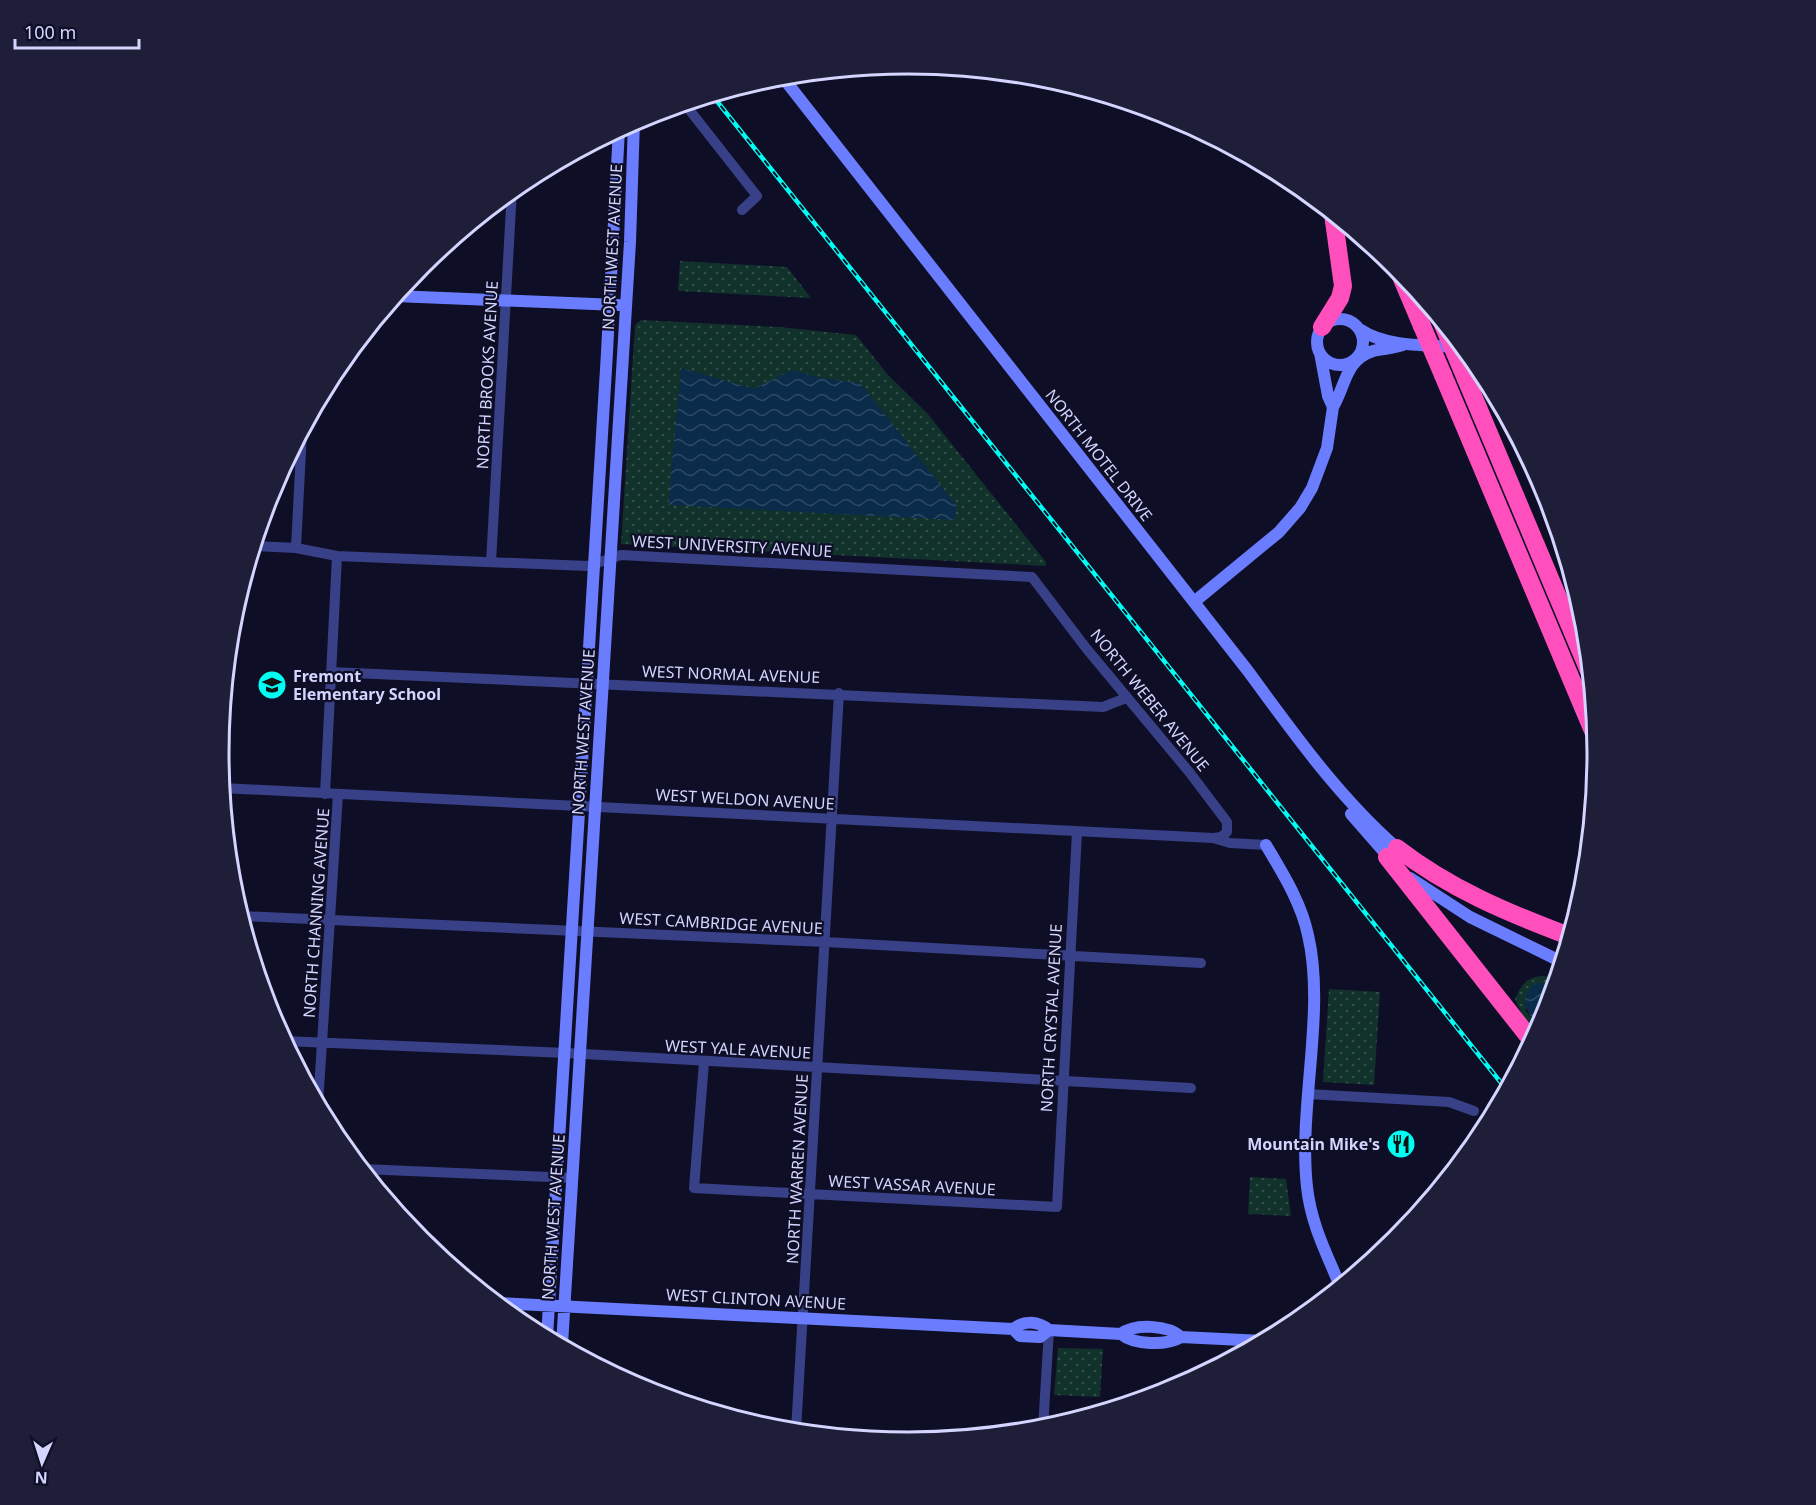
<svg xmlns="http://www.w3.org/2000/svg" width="1816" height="1505" viewBox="0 0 1816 1505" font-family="'Noto Sans',sans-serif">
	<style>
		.grass { fill: url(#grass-dots) }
		.water { fill: url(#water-waves) }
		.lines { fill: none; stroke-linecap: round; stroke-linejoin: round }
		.street { stroke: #384087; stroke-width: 10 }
		.secondary { stroke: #6b7dff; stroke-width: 12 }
		.highway { stroke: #ff4fbd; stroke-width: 18 }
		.rail-casing { stroke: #00fff3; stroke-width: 4.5 }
		.rail { stroke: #0f0e27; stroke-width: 2; stroke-dasharray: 7; stroke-linecap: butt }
		.highway-bridge { stroke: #ff4fbd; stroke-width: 18 }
		.labels { text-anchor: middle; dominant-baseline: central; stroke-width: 4.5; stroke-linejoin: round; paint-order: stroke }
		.street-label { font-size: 16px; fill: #d4d5ff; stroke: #0f0e27 }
		.poi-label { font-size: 16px; font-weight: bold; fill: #d4d5ff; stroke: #0f0e27; text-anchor: start }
		.rim { fill: none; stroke: #d4d5ff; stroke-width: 3 }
	</style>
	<defs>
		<pattern id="grass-dots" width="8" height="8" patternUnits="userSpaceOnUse" patternTransform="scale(1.5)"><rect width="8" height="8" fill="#11312b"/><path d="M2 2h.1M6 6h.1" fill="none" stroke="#334e4b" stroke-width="1.8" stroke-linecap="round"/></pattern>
		<pattern id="water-waves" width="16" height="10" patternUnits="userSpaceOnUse" patternTransform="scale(1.5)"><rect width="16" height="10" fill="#0a2b4a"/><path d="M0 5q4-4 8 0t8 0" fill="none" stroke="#2d4965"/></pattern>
	</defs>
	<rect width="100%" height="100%" fill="#0f0e27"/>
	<!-- grass -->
	<path class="grass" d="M 680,261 L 787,267 L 811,298 L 678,291 Z
		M 641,320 L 779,327 L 856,335 L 888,375 L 927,413 L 1046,562 L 1046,566 L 621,544 L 635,325 Z
		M 1545,976 L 1556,980 L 1554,985 L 1550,983 L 1525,1010 L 1539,1028 L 1535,1034 L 1524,1019 L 1515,999 C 1521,984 1528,976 1545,976 Z
		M 1329,989 L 1380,992 L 1374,1085 L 1323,1082 Z
		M 1250,1177 L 1286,1179 L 1291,1216 L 1248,1214 Z
		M 1058,1348 L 1103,1349 L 1100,1397 L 1054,1395 Z"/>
	<!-- water -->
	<path class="water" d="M 681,368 L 754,389 L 792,370 L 819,378 L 860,383 L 957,506 L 954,520 L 669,505 C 671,459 678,414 681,368 Z
		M 1536,983 L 1554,985 L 1539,1028 C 1526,1011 1517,998 1536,983 Z"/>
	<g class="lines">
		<!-- street -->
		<path class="street" d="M 684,103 L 757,196 L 742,210
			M 254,546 L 296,548 L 337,556 L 588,566 L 621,555 L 1032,577 L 1086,648 L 1190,773 L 1227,822 L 1227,832 L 1221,837 L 1213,838
			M 296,548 L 302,431
			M 491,562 L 512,190
			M 331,672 L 1103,707 L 1126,698
			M 222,788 L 1213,838 L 1230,843 L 1266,845
			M 325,794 L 337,556
			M 241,916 L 825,942 L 1201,963
			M 284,1041 L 566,1053 L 1191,1088
			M 704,1062 L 694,1188 L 1057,1207 L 1077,832
			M 1308,1094 L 1449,1102 L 1474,1111
			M 318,1105 L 338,794
			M 362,1169 L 573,1178
			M 1043,1428 L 1049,1330
			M 796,1431 L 839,693"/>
		<!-- secondary -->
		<path class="secondary" d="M 781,75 L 1248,671 C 1294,734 1339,797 1397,848
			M 395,296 L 618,305
			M1317 342a23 23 0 1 1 46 0a23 23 0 1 1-46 0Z
			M 1361,330 C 1387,348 1431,345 1463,347
			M 1333,407 C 1346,385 1345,360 1373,351 C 1384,348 1395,349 1405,344
			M 1194,602 L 1279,532 L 1300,508 L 1312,488 L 1327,448 L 1333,407 L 1328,396 L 1320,353
			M 1351,814 L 1393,862
			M 1266,845 C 1283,874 1301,902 1308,935 C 1326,1012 1298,1107 1307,1187 C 1311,1224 1326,1252 1340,1286
			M 1410,878 L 1470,917 L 1562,962
			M 498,1303 L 1013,1329 C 1025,1320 1038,1321 1049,1330
			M 1013,1329 L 1020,1336 L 1040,1337 L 1049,1330 L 1121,1334 C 1134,1345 1166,1346 1181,1337 L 1263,1341
			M 1121,1334 C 1135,1323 1168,1325 1181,1337
			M 547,1337 C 573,935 598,532 619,129
			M 562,1345 L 630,242 L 634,121"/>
		<!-- highway -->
		<path class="highway" d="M 1397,267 L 1422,326
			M 1322,327 L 1340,298 L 1343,286 L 1333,214
			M 1443,375 L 1596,738
			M 1466,379 L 1589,671
			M 1397,848 C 1450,889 1508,913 1569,936
			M 1387,857 L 1532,1041"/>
		<!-- rail casing -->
		<g class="rail-casing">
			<path id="rail" d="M 712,95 L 1506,1089"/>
		</g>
		<!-- rail -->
		<use href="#rail" class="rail"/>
		<!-- highway-bridge -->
		<path class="highway-bridge" d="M 1441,320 L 1466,379
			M 1422,326 L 1443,375"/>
	</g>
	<!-- icons -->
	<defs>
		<g id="school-disc" transform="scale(1.5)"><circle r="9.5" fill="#00fff3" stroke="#0f0e27"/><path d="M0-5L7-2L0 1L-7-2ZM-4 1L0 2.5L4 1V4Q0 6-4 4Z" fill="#111"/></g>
		<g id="restaurant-disc" transform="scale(1.5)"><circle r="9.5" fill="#00fff3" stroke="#0f0e27"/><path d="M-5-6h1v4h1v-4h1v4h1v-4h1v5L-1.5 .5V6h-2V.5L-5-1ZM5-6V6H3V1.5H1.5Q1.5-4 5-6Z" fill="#111"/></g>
	</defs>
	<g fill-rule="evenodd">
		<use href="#school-disc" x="272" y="685"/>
		<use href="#restaurant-disc" x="1401" y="1144"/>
	</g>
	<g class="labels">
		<!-- street labels -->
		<g class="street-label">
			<text transform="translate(612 247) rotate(-87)">NORTH WEST AVENUE</text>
			<text transform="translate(487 375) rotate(-87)">NORTH BROOKS AVENUE</text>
			<text transform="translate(1099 455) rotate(52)">NORTH MOTEL DRIVE</text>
			<text transform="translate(732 546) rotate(3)">WEST UNIVERSITY AVENUE</text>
			<text transform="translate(731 674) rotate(2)">WEST NORMAL AVENUE</text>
			<text transform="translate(1150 700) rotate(51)">NORTH WEBER AVENUE</text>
			<text transform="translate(583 732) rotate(-86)">NORTH WEST AVENUE</text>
			<text transform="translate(745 799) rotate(3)">WEST WELDON AVENUE</text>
			<text transform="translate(316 913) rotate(-86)">NORTH CHANNING AVENUE</text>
			<text transform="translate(721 923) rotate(3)">WEST CAMBRIDGE AVENUE</text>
			<text transform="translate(1051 1018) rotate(-87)">NORTH CRYSTAL AVENUE</text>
			<text transform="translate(738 1049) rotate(3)">WEST YALE AVENUE</text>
			<text transform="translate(797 1169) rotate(-87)">NORTH WARREN AVENUE</text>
			<text transform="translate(912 1185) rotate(3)">WEST VASSAR AVENUE</text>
			<text transform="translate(553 1217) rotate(-86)">NORTH WEST AVENUE</text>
			<text transform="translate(756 1299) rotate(3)">WEST CLINTON AVENUE</text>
		</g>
		<!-- poi labels -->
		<g class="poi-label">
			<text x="293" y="676">Fremont<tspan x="293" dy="18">Elementary School</tspan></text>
			<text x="1380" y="1144" text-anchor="end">Mountain Mike's</text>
		</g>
	</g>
	<!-- crop -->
	<path d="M0 0H1816V1505H0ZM229 753a679 679 0 1 1 1358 0a679 679 0 1 1-1358 0Z" fill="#1f1e38" fill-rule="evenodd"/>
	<path class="rim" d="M229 753a679 679 0 1 1 1358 0a679 679 0 1 1-1358 0Z"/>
	<!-- north arrow -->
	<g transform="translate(42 1463) rotate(183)" stroke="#0f0e27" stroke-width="4.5" paint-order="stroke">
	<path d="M0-4.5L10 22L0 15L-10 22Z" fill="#d4d5ff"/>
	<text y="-9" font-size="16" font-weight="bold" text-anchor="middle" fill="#d4d5ff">N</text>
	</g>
	<!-- scale -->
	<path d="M15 39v9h124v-9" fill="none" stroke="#d4d5ff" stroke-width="3"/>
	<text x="24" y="39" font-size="18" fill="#d4d5ff" stroke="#0f0e27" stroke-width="4.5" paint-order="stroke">100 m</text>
</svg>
